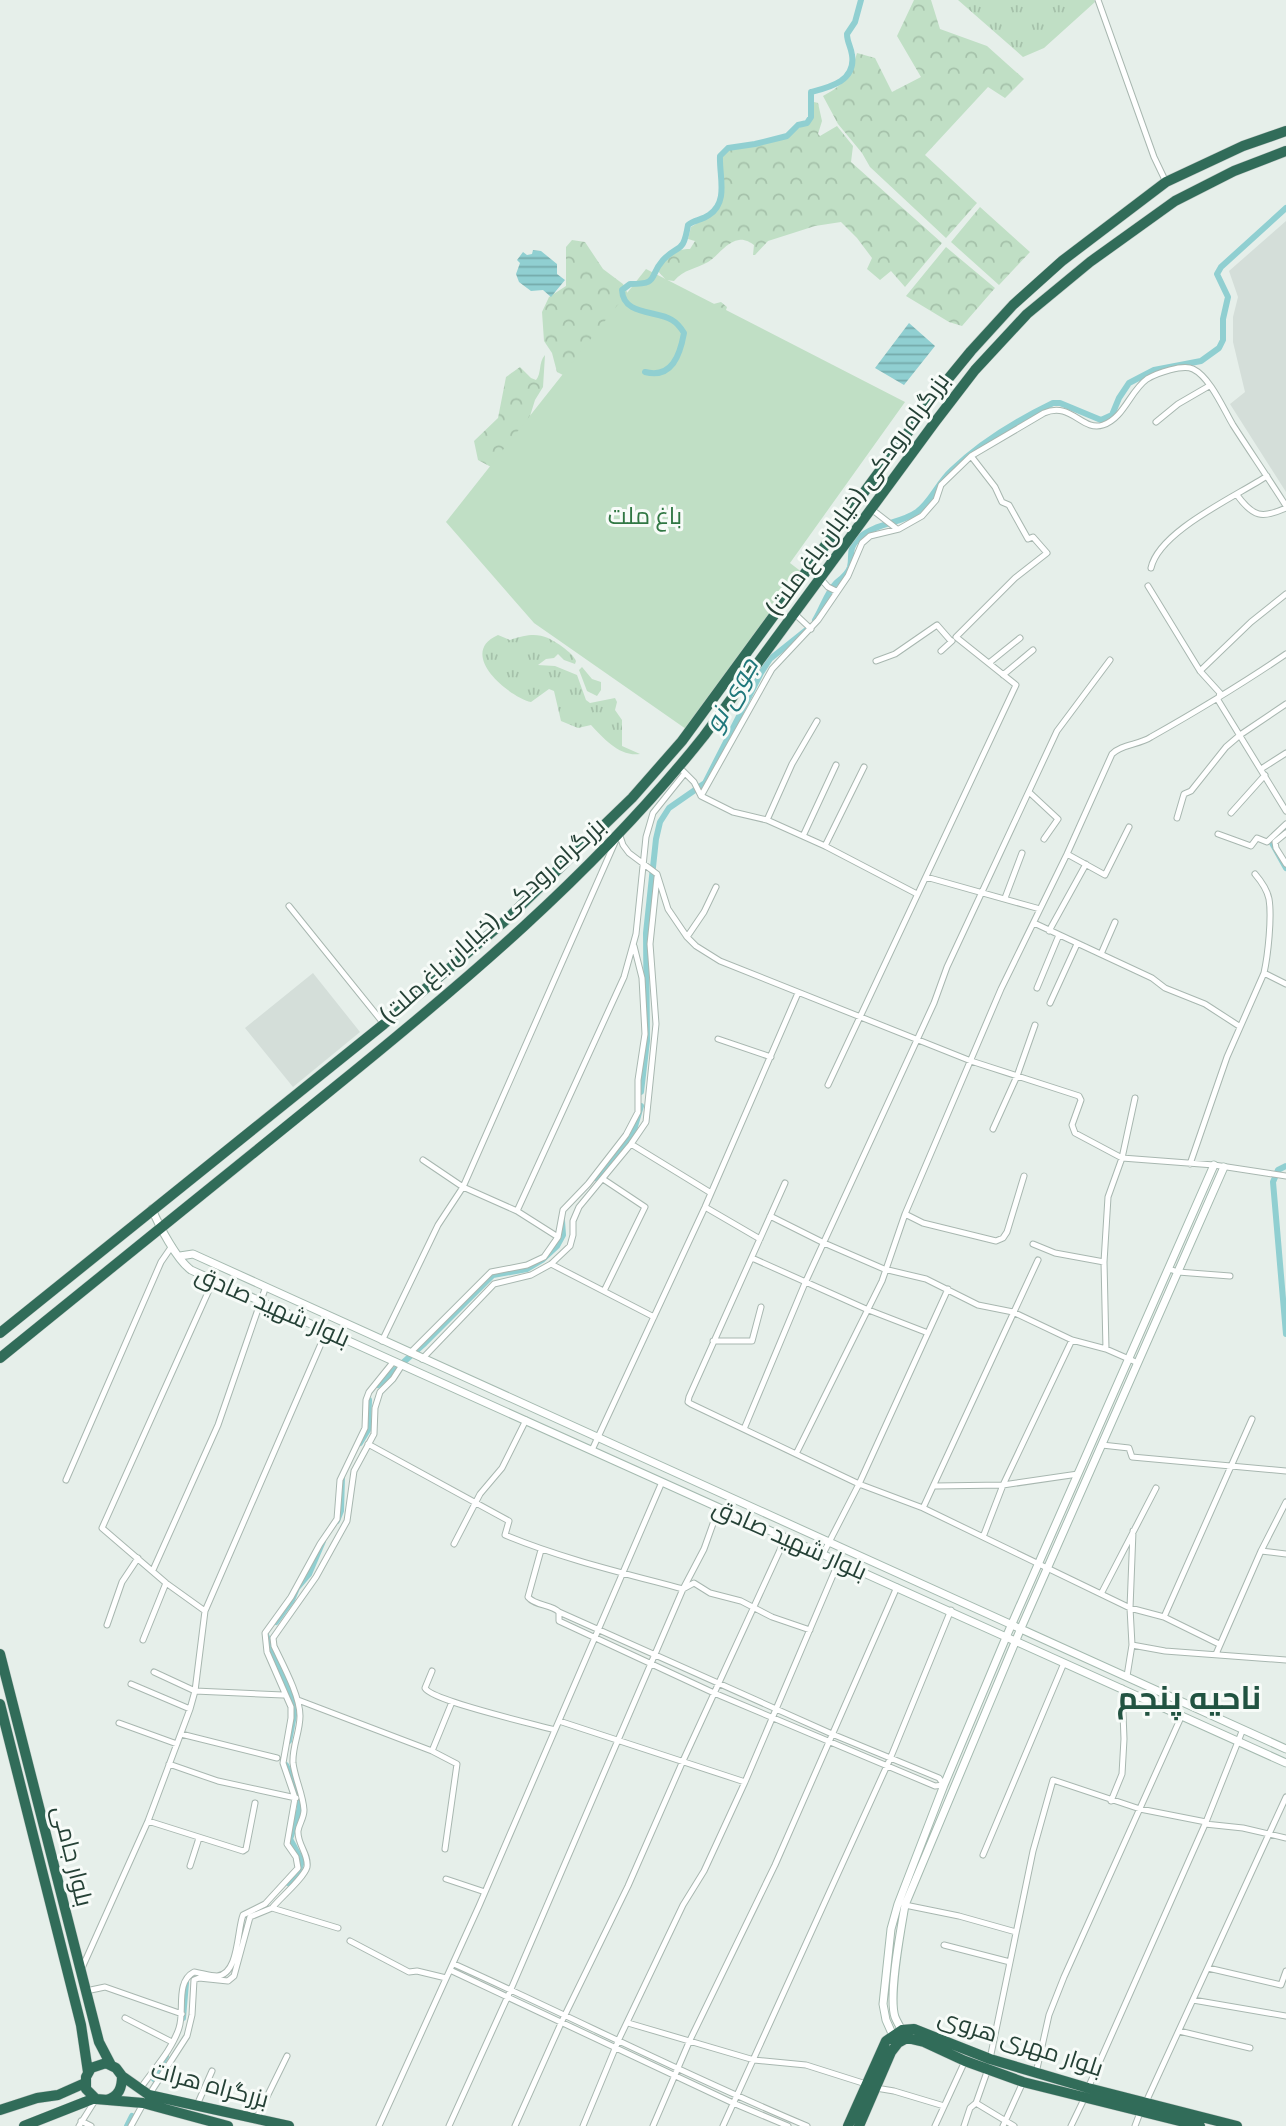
<svg xmlns="http://www.w3.org/2000/svg" width="1286" height="2126" viewBox="0 0 1286 2126" font-family="Cabin,Cairo,sans-serif">
	<style>
		.built { fill: #d4ded9 }
		.grass { fill: url(#grass-tufts) }
		.forest { fill: url(#forest-crowns) }
		.park { fill: #c0dfc5 }
		.water { fill: url(#water-rules) }
		.lines { fill: none; stroke-linecap: round; stroke-linejoin: round }
		.canal { stroke: #90cfd1; stroke-width: 6 }
		.street-casing { stroke: #a8b7b0; stroke-width: 7 }
		.secondary-casing { stroke: #a5bab0; stroke-width: 9 }
		.highway-casing { stroke: #c2cac7; stroke-width: 11 }
		.street { stroke: #fff; stroke-width: 5 }
		.secondary { stroke: #fff; stroke-width: 7 }
		.highway { stroke: #316c59; stroke-width: 10 }
		.labels { text-anchor: middle; dominant-baseline: central; stroke-width: 6; stroke-linejoin: round; paint-order: stroke }
		.street-label { font-size: 24px; fill: #254136; stroke: #f7fbf8 }
		.park-label { font-size: 24px; fill: #307743; stroke: #f7fbf8 }
		.water-label { font-size: 26px; font-style: italic; fill: #20787c; stroke: #f7fbf8 }
		.district-label { font-size: 32px; font-weight: bold; fill: #215341; stroke: #f7fbf8 }
	</style>
	<defs>
		<pattern id="grass-tufts" width="24" height="20" patternUnits="userSpaceOnUse" patternTransform="scale(1.75)"><rect width="24" height="20" fill="#c0dfc5"/><path d="M3 7l-1-3M5 7V3M7 7l1-3M15 17l-1-3M17 17v-4M19 17l1-3" fill="none" stroke="#a5c1aa"/></pattern>
		<pattern id="forest-crowns" width="20" height="18" patternUnits="userSpaceOnUse" patternTransform="scale(1.75)"><rect width="20" height="18" fill="#c0dfc5"/><path d="M2 6a3 3 0 1 1 6 0M12 15a3 3 0 1 1 6 0" fill="none" stroke="#a5c1aa"/></pattern>
		<pattern id="water-rules" width="6" height="5" patternUnits="userSpaceOnUse" patternTransform="scale(1.75)"><rect width="6" height="5" fill="#90cfd1"/><path d="M0 2.5h6" fill="none" stroke="#75aaaa"/></pattern>
	</defs>
	<rect width="100%" height="100%" fill="#e6efea"/>
	<!-- built -->
	<path class="built" d="M 1286,221 L 1286,492 L 1230,404 L 1245,392 L 1233,342 L 1233,317 L 1238,297 L 1229,271 Z
		M 313,973 L 360,1032 L 293,1087 L 245,1028 Z"/>
	<!-- grass -->
	<path class="grass" d="M 958,0 L 1094,0 L 1095,2 L 1044,48 L 1023,57 Z
		M 498,635 L 510,640 C 534,632 544,633 564,648 C 569,652 573,655 576,661 L 575,664 L 564,660 L 558,654 L 554,658 L 546,659 L 538,665 L 555,666 L 577,675 L 586,700 L 590,703 L 615,698 L 617,702 L 615,710 L 622,720 L 622,746 L 640,754 C 620,757 604,739 591,725 L 578,728 L 561,721 L 554,691 L 549,689 L 531,702 C 507,696 457,653 498,635 Z
		M 582,667 L 592,679 L 601,682 L 601,690 L 597,696 L 587,691 L 579,670 Z"/>
	<!-- forest -->
	<path class="forest" d="M 914,0 L 931,0 L 940,29 L 987,46 L 1024,79 L 1005,98 L 988,87 L 925,155 L 977,203 L 946,238 L 870,167 L 862,153 L 838,124 L 823,96 C 845,84 850,77 857,53 L 875,58 L 892,92 L 921,77 L 897,36 Z
		M 810,101 L 818,103 L 822,121 L 818,134 L 820,136 L 837,126 L 853,146 L 851,162 L 942,243 L 905,287 L 891,271 L 880,280 L 867,269 L 872,258 L 857,238 L 841,222 L 815,226 L 768,241 L 755,255 L 753,255 L 754,245 C 750,242 744,239 739,240 C 726,242 719,255 708,262 C 696,269 684,269 674,281 L 666,280 L 658,271 C 664,257 674,249 690,249 L 695,241 L 688,239 L 691,227 C 732,204 721,198 721,157 C 722,157 728,149 729,149 C 735,145 773,143 785,138 C 794,134 797,126 808,124 L 812,120 Z
		M 980,207 L 1030,252 L 999,285 L 951,242 Z
		M 572,240 L 585,242 L 603,269 L 623,284 L 629,296 L 706,306 L 721,302 L 727,307 L 726,310 L 713,318 L 573,380 L 557,372 L 552,353 L 544,341 L 542,312 L 549,297 L 566,286 L 566,247 Z
		M 946,247 L 995,288 L 962,326 L 949,322 L 906,296 Z
		M 545,355 L 543,387 L 535,400 L 521,445 L 491,467 L 478,460 L 474,441 L 498,418 L 506,377 L 520,367 L 531,378 L 536,380 C 542,373 538,363 545,355 Z"/>
	<!-- park -->
	<path class="park" d="M 646,269 L 905,402 L 790,563 L 803,573 L 686,729 L 534,623 L 446,522 Z"/>
	<!-- water -->
	<path class="water" d="M 533,250 L 541,251 L 557,264 L 557,274 L 565,280 L 551,297 L 543,290 L 531,291 L 519,282 L 516,274 L 520,263 L 517,260 L 523,252 L 527,255 L 532,254 Z
		M 909,323 L 935,346 L 904,385 L 875,368 Z"/>
	<g class="lines">
		<!-- canal -->
		<path class="canal" d="M 645,372 C 672,379 680,355 684,333 C 681,328 677,323 672,320 C 657,310 623,316 622,290 L 630,284 C 660,284 648,277 663,260 C 679,243 683,255 688,225 C 694,220 702,220 709,215 C 729,202 719,176 720,156 L 728,148 L 755,144 L 787,136 L 798,125 L 807,123 L 811,117 L 811,92 C 830,87 856,81 852,55 C 851,47 847,42 847,34 L 855,22 L 861,0
			M 815,620 C 822,609 827,592 836,583 C 841,579 848,574 850,567 C 853,555 847,550 859,538 C 875,523 900,524 917,512 C 931,502 938,483 951,471 C 981,442 1016,421 1053,403 L 1060,403 L 1101,420 L 1112,415 L 1119,398 L 1129,383 L 1154,370 L 1201,361 L 1219,348 L 1223,340 L 1223,319 L 1228,297 L 1217,274 L 1221,267 L 1286,208
			M 1286,828 L 1277,833 L 1272,843 L 1286,868
			M 641,1092 L 647,1041 L 646,933 L 656,839 L 660,822 L 669,808 L 705,783 L 761,673 L 770,659 L 805,631
			M 1286,1166 L 1278,1170 L 1273,1182 L 1286,1334
			M 595,1178 L 632,1137 L 641,1106
			M 378,1385 L 425,1343 L 493,1275 L 527,1269 L 542,1260 L 557,1246 L 563,1235 L 562,1221
			M 360,1443 L 368,1430 L 369,1400
			M 337,1521 L 341,1511 L 342,1477
			M 276,1622 L 292,1600 L 297,1588 L 309,1574 L 323,1541
			M 266,1635 L 291,1694 L 294,1715 L 289,1741
			M 286,1765 L 299,1793 L 300,1808 L 290,1839 L 302,1861 L 298,1873 L 288,1883
			M 183,2018 L 186,1983
			M 154,2079 L 166,2056
			M 127,2126 L 132,2116"/>
		<!-- street casing -->
		<g class="street-casing">
			<path id="street" d="M 1098,0 L 1154,157 L 1166,182
				M 1156,422 L 1178,404 L 1209,386
				M 1237,495 C 1253,517 1262,519 1286,508
				M 870,508 L 897,529
				M 1151,568 C 1159,531 1235,497 1267,476
				M 820,578 L 828,587 L 836,591
				M 1148,586 L 1200,671 L 1220,693 L 1218,700 L 1286,811
				M 795,614 L 811,629
				M 941,651 L 952,641
				M 876,661 L 895,654 L 937,625 L 951,641
				M 989,663 L 1020,638
				M 1200,671 L 1251,622 L 1286,594
				M 1003,675 L 1033,650
				M 1261,769 L 1286,753
				M 683,771 L 694,782 L 701,796 L 733,812 L 767,820 L 825,846 L 917,894
				M 1029,792 L 1058,819 L 1044,839
				M 701,796 L 772,669 L 818,620 L 848,576 L 862,543 L 870,536 L 899,529 L 922,516 L 936,500 L 941,485 L 971,456 L 1044,413 C 1071,401 1082,432 1103,425 C 1124,418 1130,391 1147,379 C 1157,373 1183,364 1193,369 C 1210,377 1224,410 1233,425 C 1251,453 1269,479 1286,506
				M 1231,813 L 1265,775
				M 1177,818 L 1184,794 L 1191,791 L 1226,747 L 1240,735 L 1286,704
				M 767,820 L 792,764 L 817,721
				M 619,833 L 623,845 L 629,853 L 657,874 L 668,909 L 687,937 L 696,946 L 720,961 L 971,1061 L 1079,1096 L 1081,1100 L 1072,1125 L 1075,1133 L 1122,1158 L 1214,1165 L 1286,1176
				M 1286,833 L 1275,842 L 1276,848 L 1286,864
				M 1218,834 L 1251,846 L 1257,838 L 1267,842 L 1286,824
				M 803,836 L 836,765
				M 825,846 L 864,767
				M 1067,854 L 1105,875 L 1129,827
				M 926,877 L 1040,909
				M 1005,898 L 1022,853
				M 289,906 L 384,1024
				M 1034,923 L 1152,978 L 1165,988 L 1205,1004 L 1239,1026
				M 1049,931 L 1086,864
				M 687,937 L 704,912 L 716,887
				M 1101,954 L 1115,922
				M 1264,973 L 1286,984
				M 1037,988 L 1059,935
				M 1050,1003 L 1077,944
				M 718,1039 L 771,1057
				M 828,1085 L 1016,685 L 956,637 L 1015,578 L 1047,553 L 1033,537 L 1028,539 L 1009,505 L 1002,502 L 995,487 L 971,456
				M 993,1129 L 1017,1076 L 1035,1025
				M 631,1144 L 711,1193
				M 423,1160 L 463,1187 L 517,1211 L 558,1237
				M 1190,1164 L 1227,1057 L 1264,973 C 1268,955 1272,917 1269,899 C 1267,889 1261,881 1255,874
				M 603,1179 L 645,1207 L 604,1291
				M 785,1183 L 689,1397 L 688,1402 L 691,1404 L 859,1484 L 923,1508 L 1130,1608 L 1164,1617 L 1219,1644
				M 705,1207 L 760,1239
				M 517,1211 L 624,977 L 636,934 L 646,837 L 653,813 L 685,773
				M 905,1214 L 923,1223 L 996,1241 L 1003,1238 L 1007,1232 L 1024,1176
				M 770,1216 L 824,1243 L 884,1269 L 926,1279 L 978,1305 L 1013,1312 L 1072,1340 L 1106,1349 L 1138,1363
				M 1033,1244 L 1055,1253 L 1104,1262
				M 752,1258 L 866,1309 L 928,1333
				M 551,1264 L 654,1317
				M 1169,1269 L 1178,1272 L 1230,1276
				M 382,1341 L 438,1225 L 463,1187 L 616,840
				M 713,1341 L 752,1341 L 761,1307
				M 1106,1349 L 1104,1262 L 1108,1197 L 1122,1158 L 1135,1098
				M 410,1353 L 491,1272 L 527,1265 L 544,1257 L 558,1237 L 563,1210 L 588,1184 L 626,1135 L 638,1112 L 638,1080 L 645,1034 L 642,978 L 634,946
				M 422,1359 L 494,1284 L 531,1275 L 551,1264 L 570,1246 L 573,1235 L 573,1221 L 579,1207 L 631,1144 L 646,1122 L 656,1024 L 650,944 L 657,877
				M 744,1429 L 805,1283 L 934,1003 L 947,967 L 1057,731 L 1110,660
				M 368,1444 L 509,1521 L 505,1535 C 563,1559 623,1573 683,1589 L 694,1583 L 710,1593 L 741,1601 L 772,1617 L 810,1630
				M 1102,1445 L 1129,1448 L 1132,1457 L 1286,1471
				M 592,1450 L 705,1207 L 798,993
				M 796,1454 L 882,1281 L 905,1214 L 1001,989 L 1067,854 L 1112,754 C 1122,744 1139,745 1151,737 C 1197,711 1242,684 1286,654
				M 66,1480 L 161,1262 L 172,1246
				M 935,1486 L 1003,1485 L 1078,1474
				M 923,1508 L 1038,1260
				M 983,1537 L 1003,1485 L 1072,1340
				M 454,1544 L 480,1494 L 502,1468 L 526,1420
				M 541,1550 L 528,1597 C 535,1606 551,1604 559,1612 L 832,1734 L 939,1778 L 944,1785
				M 1261,1551 L 1286,1554
				M 823,1554 L 859,1484 L 948,1289
				M 153,1570 L 218,1425 L 265,1289
				M 1101,1594 L 1156,1488
				M 205,1611 L 166,1583 L 102,1528 L 214,1279
				M 559,1612 L 559,1621 L 714,1693 L 935,1786 L 944,1785
				M 1164,1617 L 1252,1419
				M 107,1625 L 122,1582 L 138,1558
				M 143,1640 L 166,1583
				M 1132,1645 L 1165,1651 L 1286,1660
				M 1216,1654 L 1261,1551 L 1286,1502
				M 432,1671 L 425,1688 C 432,1701 534,1724 555,1730
				M 154,1672 L 195,1691 L 283,1695
				M 1127,1676 L 1132,1645 L 1130,1608 L 1133,1531
				M 131,1684 L 190,1709
				M 298,1700 L 432,1751 L 457,1764 L 445,1849
				M 559,1721 L 745,1782
				M 119,1723 L 177,1744
				M 181,1734 L 277,1758
				M 432,1751 L 452,1702
				M 169,1764 L 218,1781 L 296,1798
				M 1111,1801 L 1122,1774 L 1124,1739 L 1122,1688
				M 148,1821 L 243,1851 L 246,1849 L 255,1803
				M 1205,1824 L 1243,1828 L 1286,1838
				M 983,1855 L 1064,1663
				M 190,1866 L 199,1838
				M 446,1879 L 485,1892
				M 905,1905 L 959,1916 L 1016,1932
				M 272,1908 C 280,1898 304,1878 307,1867 C 309,1854 297,1844 298,1831 C 299,1824 304,1818 304,1810 C 303,1794 295,1779 293,1763 C 292,1747 300,1732 300,1716 C 300,1696 283,1665 274,1646 L 273,1638 L 316,1577 L 347,1521 L 354,1471 L 374,1434 L 375,1408 L 380,1392 L 393,1379 L 402,1365
				M 350,1941 L 409,1972 L 417,1971 L 446,1978
				M 944,1945 L 1010,1962
				M 454,1964 C 572,2017 687,2076 807,2126
				M 82,1968 L 148,1821 L 190,1709 L 195,1691 L 205,1611 L 327,1330
				M 1208,1968 L 1281,1985 L 1286,1971
				M 450,1970 L 733,2103 L 788,2126
				M 86,1991 L 105,1987 L 182,2014
				M 1193,2000 L 1286,2016
				M 125,2018 L 172,2042
				M 628,2023 L 754,2060 L 806,2065 L 866,2084
				M 1179,2031 L 1250,2048
				M 990,2059 L 1033,1851 L 1053,1780 L 1140,1809 L 1206,1822
				M 1036,2073 L 1049,2015 L 1064,1977 L 1182,1715
				M 876,2088 L 894,2091 L 944,2106
				M 1088,2088 L 1206,1822 L 1243,1729
				M 140,2089 C 153,2070 172,2050 179,2028 C 185,2010 175,1982 194,1972 C 201,1973 210,1976 217,1976 C 239,1975 237,1930 243,1915 L 265,1904 L 298,1868 L 296,1857 L 287,1844 L 295,1798 L 283,1763 L 291,1718 L 291,1707 L 267,1652 L 265,1633 L 291,1597 L 320,1544 L 337,1519 L 340,1480 L 365,1428 L 366,1400 L 369,1392 L 394,1361
				M 149,2095 L 187,2036 L 192,2015 L 194,1980 L 199,1978 L 228,1981 L 234,1976 L 250,1917 L 272,1908 L 338,1928
				M 1146,2102 L 1286,1797
				M 976,2103 L 988,2069
				M 197,2105 L 212,2071
				M 256,2119 L 287,2056
				M 81,2121 L 91,2126
				M 79,2126 L 96,2099
				M 131,2126 L 143,2104
				M 379,2126 L 479,1906 L 662,1482
				M 449,2126 L 508,1996 L 683,1589 L 704,1549 L 719,1507
				M 515,2126 L 562,2021 L 628,1886 L 682,1763 L 786,1537
				M 583,2126 L 619,2039 L 683,1905 L 704,1871 L 745,1782 L 839,1561
				M 653,2126 L 690,2040 L 775,1865 L 897,1587
				M 723,2126 L 890,1759 L 951,1610
				M 935,2126 L 965,2061
				M 964,2126 L 970,2108 L 976,2103 L 1014,2126
				M 1003,2126 L 1023,2082
				M 1071,2126 L 1085,2097
				M 1135,2126 L 1141,2110"/>
		</g>
		<!-- secondary casing -->
		<g class="secondary-casing">
			<path id="secondary" d="M 152,1209 C 159,1226 177,1260 191,1270 L 1286,1763
				M 180,1256 L 193,1254 L 1286,1749
				M 903,2032 C 900,2027 897,2022 895,2017 C 888,1996 901,1929 905,1905 L 1021,1628 L 1224,1167
				M 894,2038 L 886,2020 L 883,2004 L 891,1929 L 898,1904 L 944,1785 L 1007,1635 L 1214,1165"/>
		</g>
		<!-- highway casing -->
		<g class="highway-casing">
			<path id="highway" d="M 0,1333 L 384,1024 L 506,920 L 632,798 L 682,741 L 939,390 L 971,351 L 1013,305 L 1062,261 L 1166,182 L 1243,146 L 1286,131
				M 0,1358 C 108,1270 217,1183 325,1095 C 460,986 595,873 704,736 L 935,422 L 975,370 L 1027,314 L 1090,262 L 1175,201 L 1234,171 L 1286,151
				M 0,1654 L 99,2042 L 111,2065
				M 0,1704 L 81,2025 L 88,2072
				M 107,2100 C 119,2096 122,2088 122,2076
				M 0,2110 L 37,2098 L 58,2095 L 85,2083
				M 24,2126 L 95,2098
				M 228,2126 L 143,2103 L 96,2099 L 86,2089 L 86,2077 L 91,2068 L 106,2063 L 116,2068 L 122,2076 L 149,2095 L 289,2126
				M 848,2126 L 886,2041 L 902,2030 L 914,2029 L 990,2059 L 1088,2088 L 1237,2126
				M 859,2126 L 891,2052 L 898,2043 L 907,2038 L 924,2042 L 965,2061 L 1023,2082 L 1200,2126"/>
		</g>
		<!-- street -->
		<use href="#street" class="street"/>
		<!-- secondary -->
		<use href="#secondary" class="secondary"/>
		<!-- highway -->
		<use href="#highway" class="highway"/>
	</g>
	<g class="labels">
		<!-- street labels -->
		<g class="street-label">
			<text transform="translate(857 494) rotate(-54)">بزرگراه رودکی (خیابان باغ ملت)</text>
			<text transform="translate(492 920) rotate(-42)">بزرگراه رودکی (خیابان باغ ملت)</text>
			<text transform="translate(273 1306) rotate(24)">بلوار شهید صادق</text>
			<text transform="translate(790 1539) rotate(24)">بلوار شهید صادق</text>
			<text transform="translate(73 1856) rotate(76)">بلوار جامی</text>
			<text transform="translate(1021 2042) rotate(18)">بلوار مهری هروی</text>
			<text transform="translate(210 2084) rotate(15)">بزرگراه هرات</text>
		</g>
		<!-- park labels -->
		<g class="park-label">
			<text x="645" y="515">باغ ملت</text>
		</g>
		<!-- water labels -->
		<g class="water-label">
			<text transform="translate(731 695) rotate(-60)">جوی نو</text>
		</g>
		<!-- district labels -->
		<g class="district-label">
			<text x="1189" y="1697">ناحیه پنجم</text>
		</g>
	</g>
</svg>
